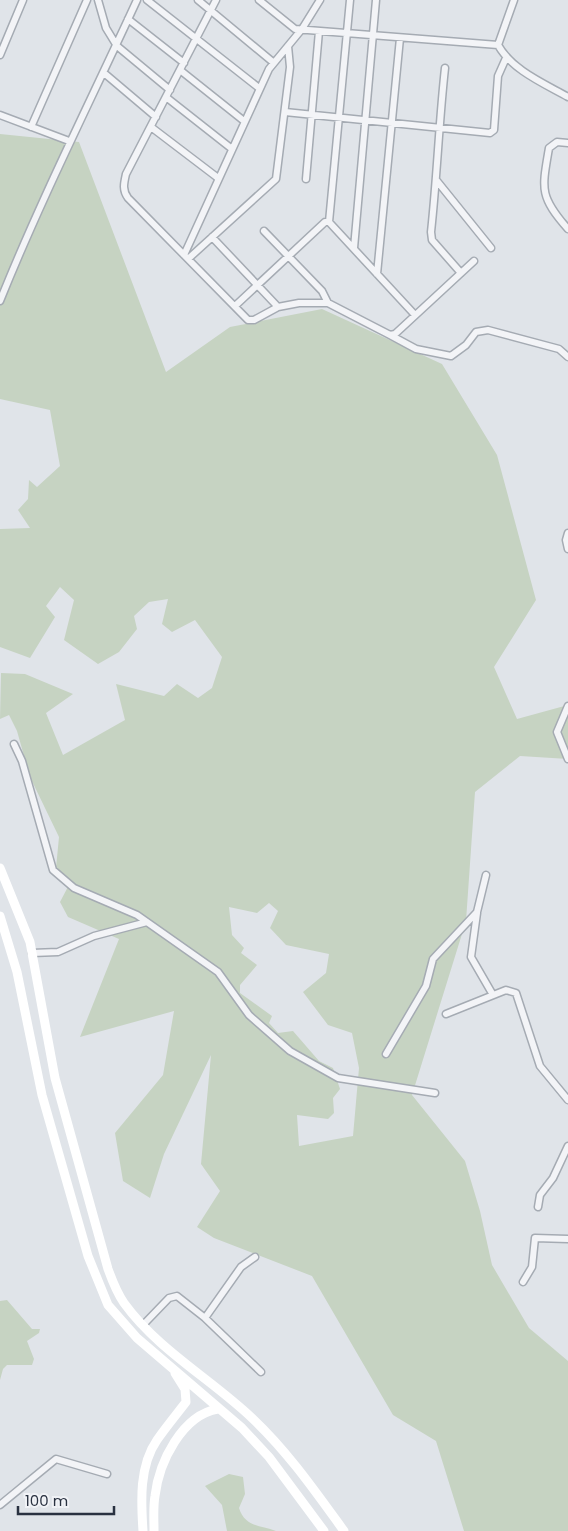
<svg xmlns="http://www.w3.org/2000/svg" width="568" height="1531" viewBox="0 0 568 1531" font-family="Poppins,sans-serif">
	<style>
		.green { fill: #c6d3c2; fill-rule: evenodd }
		.lines { fill: none; stroke-linecap: round; stroke-linejoin: round }
		.street-casing { stroke: #a5abb3; stroke-width: 9 }
		.street { stroke: #f3f4f7; stroke-width: 6 }
		.secondary { stroke: #fff; stroke-width: 9 }
	</style>
	<rect width="100%" height="100%" fill="#e0e4e9"/>
	<!-- green -->
	<path class="green" d="M 0,134 L 79,142 L 166,372 L 230,327 L 322,309 L 442,364 L 497,455 L 536,600 L 494,667 L 517,719 L 568,705 L 568,759 L 520,756 L 475,792 L 466,921 L 412,1095 L 465,1161 L 480,1211 L 492,1265 L 529,1328 L 568,1361 L 568,1531 L 464,1531 L 436,1441 L 393,1415 L 312,1276 L 214,1238 L 197,1227 L 220,1191 L 201,1164 L 211,1055 L 164,1154 L 150,1198 L 123,1181 L 115,1133 L 163,1075 L 174,1011 L 80,1037 L 119,939 L 68,917 L 60,902 L 71,881 L 56,868 L 59,837 L 30,777 L 17,731 L 9,715 L 0,719 L 1,673 L 25,674 L 73,694 L 46,713 L 63,755 L 125,720 L 116,684 L 164,696 L 177,684 L 198,698 L 212,688 L 222,657 L 195,620 L 172,632 L 162,624 L 168,599 L 149,602 L 134,616 L 137,629 L 119,652 L 98,664 L 64,640 L 74,600 L 60,587 L 46,606 L 55,617 L 30,658 L 0,647 L 0,529 L 30,528 L 18,510 L 28,499 L 29,480 L 37,487 L 60,466 L 50,410 L 0,399 ZM 269,903 L 278,911 L 270,928 L 286,945 L 329,954 L 326,973 L 303,992 L 328,1025 L 352,1033 L 359,1068 L 353,1136 L 299,1146 L 297,1115 L 328,1119 L 334,1113 L 333,1098 L 340,1089 L 333,1068 L 319,1061 L 293,1031 L 278,1033 L 269,1023 L 272,1016 L 240,993 L 240,985 L 257,965 L 241,953 L 244,948 L 232,935 L 229,907 L 257,913 Z
		M 7,1300 L 32,1329 L 40,1329 L 39,1333 L 27,1341 L 34,1359 L 32,1365 L 7,1365 L 3,1369 L 0,1380 L 0,1301 Z
		M 229,1474 L 243,1477 L 245,1494 L 239,1508 C 245,1527 260,1525 276,1531 L 227,1531 L 222,1505 L 205,1486 Z"/>
	<g class="lines">
		<!-- street casing -->
		<g class="street-casing">
			<path id="street" d="M 98,0 L 106,28 L 117,46 L 170,90
				M 147,0 L 259,88
				M 198,0 L 274,63
				M 216,0 L 126,174 C 124,183 122,190 128,198 L 248,320 L 254,320 L 278,307 L 299,303 L 328,303 L 390,335 L 395,334 L 474,261
				M 259,0 L 295,29 L 498,45
				M 514,0 L 498,45 C 512,70 543,83 568,97
				M 128,19 L 184,63
				M 0,55 L 23,0
				M 445,68 C 439,122 437,177 431,232 L 432,240 L 461,273
				M 180,70 L 244,121
				M 104,73 L 156,117
				M 166,97 L 232,149
				M 285,112 L 490,133 L 494,130 L 498,76 L 506,58
				M 0,115 L 69,141
				M 31,127 L 87,0
				M 151,127 L 218,178
				M 568,143 L 557,142 L 549,148 C 542,189 539,196 568,229
				M 306,179 L 319,31
				M 437,181 L 491,248
				M 329,222 L 350,0
				M 264,231 L 322,291 L 328,303
				M 212,237 L 278,307
				M 354,248 L 376,0
				M 184,255 L 269,69 L 302,29 L 320,0
				M 188,259 L 276,179 L 290,67 L 288,46
				M 377,274 L 400,38
				M 0,301 C 41,199 91,100 137,0
				M 235,306 L 325,222 L 329,222 L 415,315
				M 390,335 L 416,349 L 451,356 L 466,345 L 476,332 L 488,330 L 559,349 L 568,357
				M 568,533 L 566,540 L 568,549
				M 568,706 L 557,732 L 568,759
				M 14,744 L 22,761 L 53,870 L 74,888 L 137,915 L 218,972 L 249,1015 L 290,1051 L 338,1078 L 435,1093
				M 477,913 L 471,957 L 493,995
				M 32,953 L 58,952 L 94,936 L 147,922
				M 446,1014 L 506,990 L 516,993 L 540,1066 L 568,1100
				M 386,1054 L 426,986 L 433,959 L 477,912 L 486,875
				M 538,1207 L 540,1195 L 553,1178 L 568,1146
				M 523,1282 L 532,1267 L 535,1238 L 568,1239
				M 205,1318 L 241,1267 L 255,1257
				M 143,1325 L 169,1298 L 177,1296 L 205,1318 L 261,1372
				M 0,1505 L 56,1459 L 107,1474"/>
		</g>
		<!-- street -->
		<use href="#street" class="street"/>
		<!-- secondary -->
		<path class="secondary" d="M 0,868 L 30,942 L 55,1078 L 108,1269 C 112,1280 117,1293 124,1303 C 158,1350 211,1379 252,1418 C 288,1452 315,1491 344,1531
			M 0,916 L 17,972 L 42,1095 L 88,1256 L 108,1305 L 137,1338 L 242,1428 L 269,1457 L 324,1531
			M 143,1531 C 141,1501 139,1466 157,1440 C 166,1427 176,1415 186,1402 L 185,1389 L 175,1373
			M 154,1531 C 154,1519 153,1507 155,1496 C 159,1462 182,1415 218,1409"/>
	</g>
	<!-- scale -->
	<path d="M18 1506v8h96v-8" fill="none" stroke="#293140" stroke-width="2.5"/>
	<text x="25" y="1506" font-size="15" fill="#293140" stroke="#f0f2f6" stroke-width="4" paint-order="stroke">100 m</text>
</svg>
